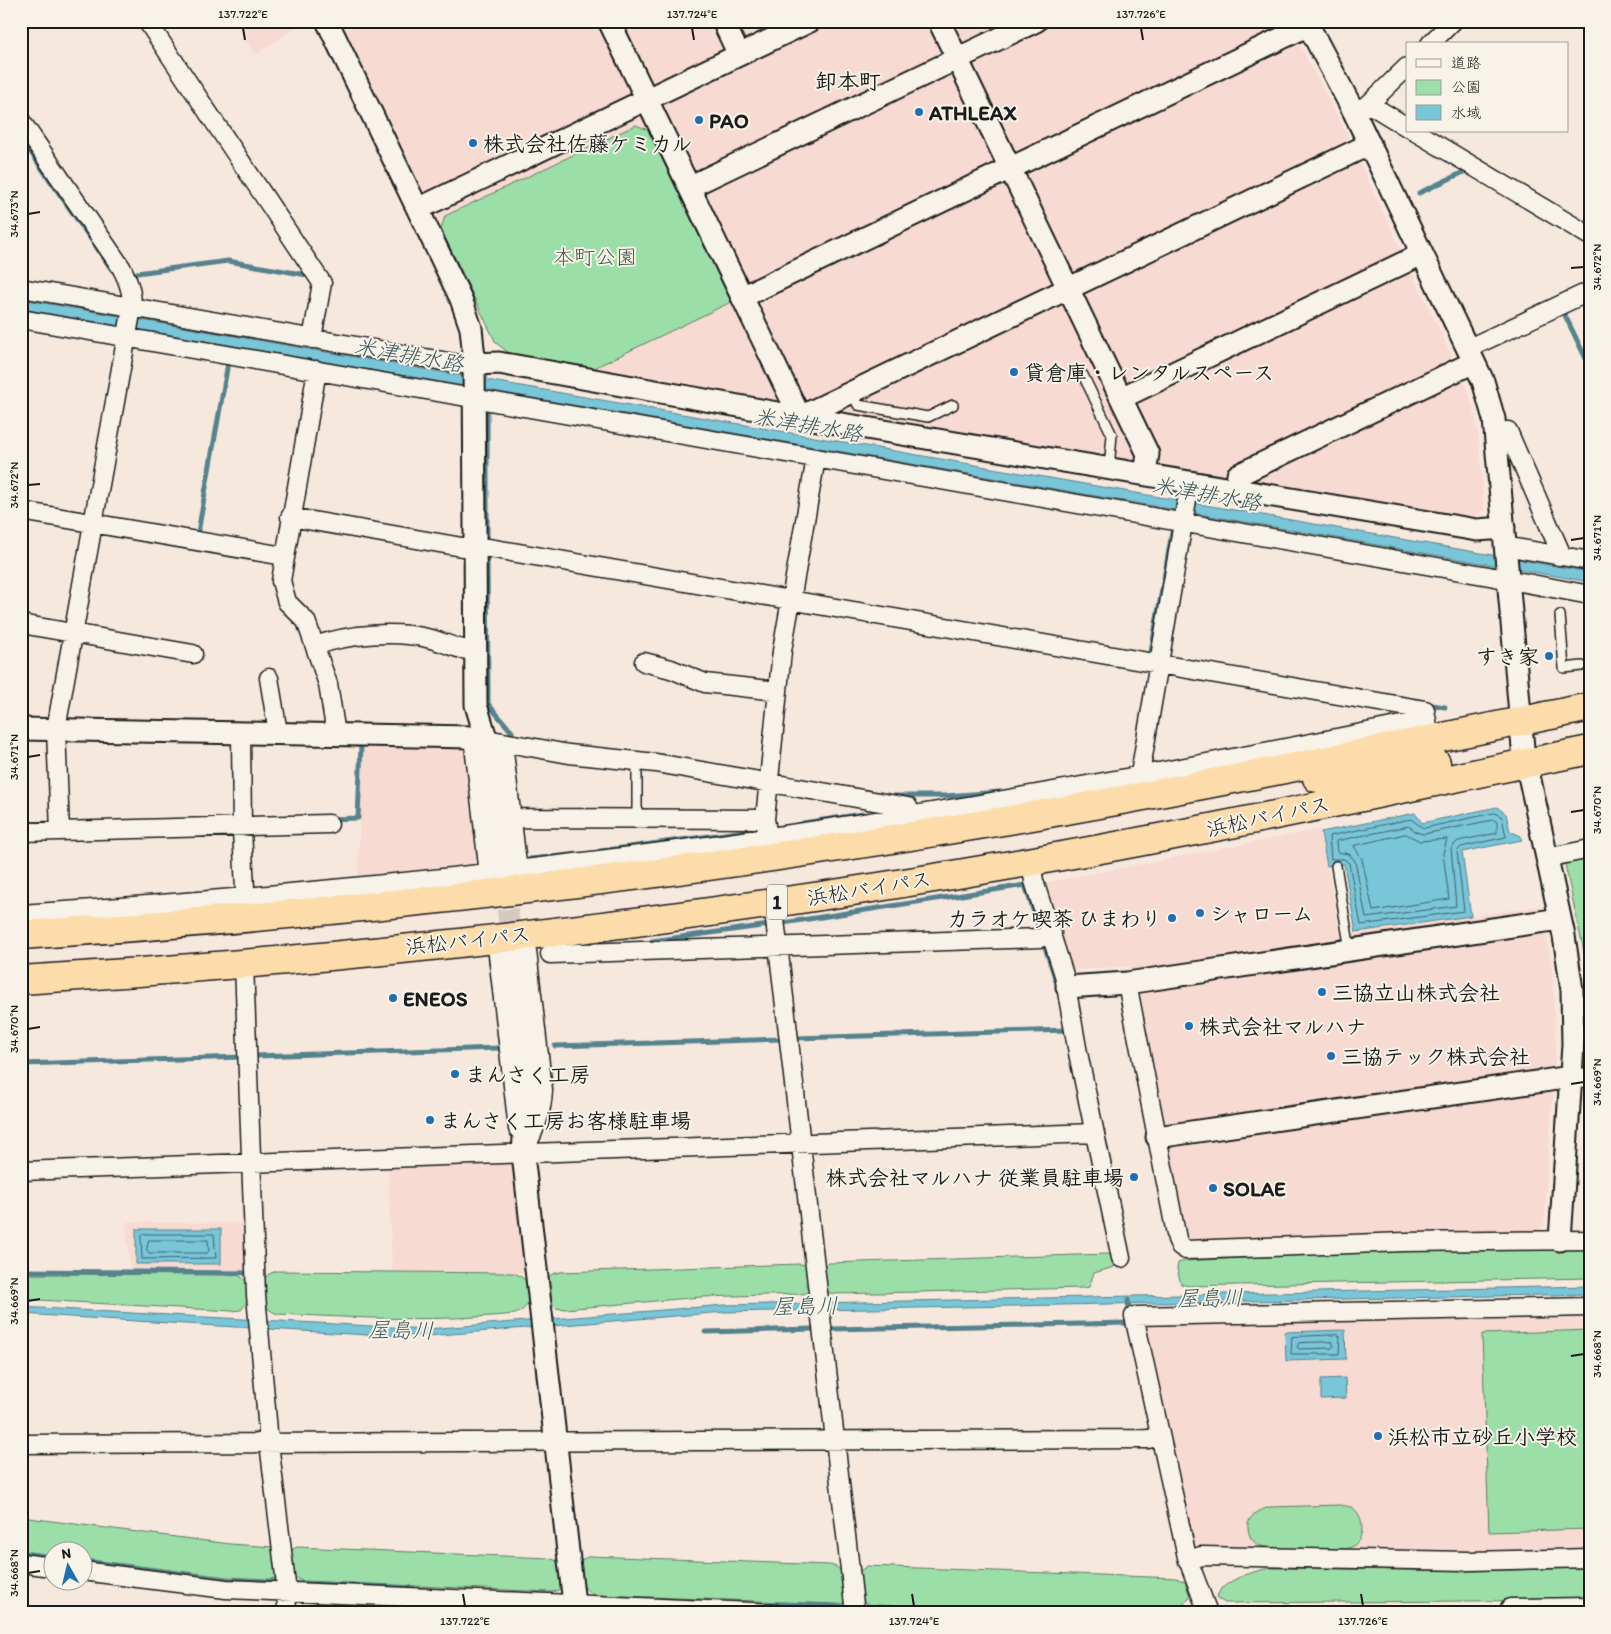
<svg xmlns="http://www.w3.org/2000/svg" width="1611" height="1634" viewBox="0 0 1611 1634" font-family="Itim,'Klee One',sans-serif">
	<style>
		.built { fill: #f7dad2 }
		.green { fill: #9cdea8; stroke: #5c7d62 }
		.water { fill: #79c6d8; stroke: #54828d }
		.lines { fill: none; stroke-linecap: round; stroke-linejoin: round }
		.shore { stroke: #416067; stroke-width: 1 }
		.stream { stroke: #54828d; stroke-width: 5 }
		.tertiary-tunnel { stroke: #d6c9c1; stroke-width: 21; stroke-dasharray: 21 11; stroke-linecap: butt }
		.service-casing { stroke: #1c1c1c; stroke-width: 12 }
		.minor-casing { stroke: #1c1c1c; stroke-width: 21 }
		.tertiary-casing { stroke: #1c1c1c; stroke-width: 25 }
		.trunk-casing { stroke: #1c1c1c; stroke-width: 31 }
		.service { stroke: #f7f3e8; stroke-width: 9 }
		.minor { stroke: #f7f3e8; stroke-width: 18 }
		.tertiary { stroke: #f7f3e8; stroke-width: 21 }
		.trunk { stroke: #fddcac; stroke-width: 28 }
		.ticks { fill: none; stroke: #1c1c1c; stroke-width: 2 }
		.poi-dot { fill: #1f6fb2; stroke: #f7f3e8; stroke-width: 2 }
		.labels { text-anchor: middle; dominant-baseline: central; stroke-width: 4; stroke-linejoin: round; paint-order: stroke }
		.shield { fill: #f7f3e8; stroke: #5e5c59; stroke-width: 1 }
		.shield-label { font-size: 20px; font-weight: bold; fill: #1c1c1c }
		.poi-label { font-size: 21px; font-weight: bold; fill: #1c1c1c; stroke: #f7f3e8; text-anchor: start }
		.park-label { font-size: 21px; fill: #425646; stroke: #f7f3e8 }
		.street-label { font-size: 21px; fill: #1c1c1c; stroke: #f7f3e8 }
		.neighbourhood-label { font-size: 22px; font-weight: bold; fill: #1c1c1c; stroke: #f7f3e8 }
		.water-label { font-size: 22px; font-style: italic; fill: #3d585e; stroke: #f7f3e8 }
		.neatline { fill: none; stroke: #1c1c1c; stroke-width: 2 }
		.ticks-label { font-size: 12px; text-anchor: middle; fill: #1c1c1c }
	</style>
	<rect width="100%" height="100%" fill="#f7e8de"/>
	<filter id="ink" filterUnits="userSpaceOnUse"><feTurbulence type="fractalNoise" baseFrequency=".02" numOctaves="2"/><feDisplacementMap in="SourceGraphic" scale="10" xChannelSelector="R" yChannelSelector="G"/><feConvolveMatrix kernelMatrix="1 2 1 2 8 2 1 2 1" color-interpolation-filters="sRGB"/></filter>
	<g filter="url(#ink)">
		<!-- built -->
		<path class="built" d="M 233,21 L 306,21 L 255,55 Z
			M 341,21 L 1287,21 L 1339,119 L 1467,388 L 1473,405 L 1479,440 L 1484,509 L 1475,517 L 802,405 L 509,353 L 496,343 Z
			M 362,743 L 464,745 L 469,749 L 481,859 L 478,863 L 358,876 Z
			M 1321,829 L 1340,935 L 1540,906 L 1552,965 L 1556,1044 L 1544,1225 L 1535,1234 L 1194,1246 L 1183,1237 L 1130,966 L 1071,970 L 1045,889 L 1049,882 Z
			M 511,1159 L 515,1163 L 528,1273 L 392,1272 L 388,1163 Z
			M 126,1222 L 246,1223 L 248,1272 L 130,1271 Z
			M 1590,1312 L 1590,1552 L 1469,1556 L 1191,1550 L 1141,1321 Z"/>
		<!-- green -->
		<path class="green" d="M 636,125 L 648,130 L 731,302 L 594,368 L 509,353 L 496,343 L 441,229 L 445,216 Z
			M 1590,855 L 1590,960 L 1586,961 L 1564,860 Z
			M 1590,1248 L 1590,1278 L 1188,1286 L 1181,1284 L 1177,1269 L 1178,1263 L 1184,1261 L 1404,1250 Z
			M 1108,1254 L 1112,1255 L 1114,1267 L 1094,1273 L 1089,1287 L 1084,1288 L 834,1294 L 827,1292 L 821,1269 L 829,1263 Z
			M 800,1264 L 806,1265 L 813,1287 L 809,1292 L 802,1294 L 701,1297 L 565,1309 L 556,1308 L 550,1303 L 547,1279 L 552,1274 L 560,1272 Z
			M 276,1271 L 513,1273 C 534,1278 536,1307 515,1314 C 435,1322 359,1318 278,1314 C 260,1308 263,1296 263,1280 L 269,1274 Z
			M 21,1274 L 235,1275 C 253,1278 251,1300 241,1310 L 232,1311 L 21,1299 Z
			M 1590,1330 L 1590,1529 L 1489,1532 L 1482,1334 Z
			M 1340,1505 C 1343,1506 1348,1506 1351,1507 C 1366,1515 1366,1542 1349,1548 C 1338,1552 1268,1550 1258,1545 C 1252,1541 1249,1536 1248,1529 C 1246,1516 1260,1510 1270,1507 Z
			M 21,1517 L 230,1544 L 274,1547 L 280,1573 L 275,1578 L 268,1579 L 227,1577 L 83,1559 L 82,1552 L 52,1552 L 52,1555 L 21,1551 Z
			M 297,1547 L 548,1558 L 555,1560 L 560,1565 L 562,1587 L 557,1591 L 550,1592 L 304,1581 C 288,1577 290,1567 288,1552 Z
			M 590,1556 L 830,1565 C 848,1569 846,1582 848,1598 L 844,1603 L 837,1604 L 596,1595 C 580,1590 581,1579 579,1563 L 583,1559 Z
			M 867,1566 L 1176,1578 L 1185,1582 L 1190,1596 L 1184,1604 L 1162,1613 L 1074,1613 L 873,1605 C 855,1602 857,1589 856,1574 Z
			M 1273,1568 L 1469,1571 L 1590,1568 L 1590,1600 L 1225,1603 L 1217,1598 C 1218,1581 1259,1569 1273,1568 Z"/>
		<!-- water -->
		<path class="water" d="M 21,299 L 1590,572 L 1590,582 L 21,309 Z
			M 1497,807 L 1506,814 L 1510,831 L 1521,836 L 1522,840 L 1462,852 L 1471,916 L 1356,932 L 1344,864 L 1327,866 L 1321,832 L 1415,813 L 1422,823 Z
			M 136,1229 L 221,1229 L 221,1264 L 136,1264 Z
			M 1590,1286 L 1590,1294 L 725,1312 L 427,1336 L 367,1335 L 21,1314 L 21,1307 L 427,1329 L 725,1305 Z
			M 1345,1330 L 1346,1359 L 1286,1361 L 1285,1332 Z
			M 1345,1378 L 1346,1398 L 1321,1399 L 1321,1379 Z"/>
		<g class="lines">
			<!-- shore -->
			<path class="shore" d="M 1495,813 L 1502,817 L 1506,837 L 1461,847 L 1457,851 L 1464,911 L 1361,925 L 1349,863 L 1344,859 L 1331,859 L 1329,836 L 1411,819 L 1423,828 Z
				M 1494,820 L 1497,822 L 1497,833 L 1458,841 L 1451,848 L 1456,906 L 1366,918 L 1355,861 L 1349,854 L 1337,852 L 1336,841 L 1409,826 L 1416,832 L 1423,834 Z
				M 1406,834 L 1420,841 L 1447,839 L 1443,853 L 1449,899 L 1373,911 L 1362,859 L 1354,846 Z
				M 143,1234 L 214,1234 L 216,1258 L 142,1259 L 141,1236 Z
				M 149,1240 L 208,1240 L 209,1251 L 207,1253 L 149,1253 L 147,1250 Z
				M 1338,1335 L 1340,1337 L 1339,1354 L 1291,1354 L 1292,1337 Z
				M 1332,1342 L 1334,1346 L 1332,1348 L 1299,1349 L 1297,1347 L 1299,1343 Z"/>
			<!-- stream -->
			<path class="stream" d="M 21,138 L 112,270
				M 1419,193 L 1466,171 L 1470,173
				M 137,273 L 228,261 L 307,275
				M 1562,309 L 1590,367
				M 487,410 L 487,543
				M 197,538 L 228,363
				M 487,551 L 488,704 L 512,732
				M 1150,658 L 1173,527
				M 1426,704 L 1445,707
				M 893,796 L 945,796 L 1000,792
				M 329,819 L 358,818 L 361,745 L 356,745
				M 803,823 L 863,814
				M 600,851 L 761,829
				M 530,859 L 579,854
				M 783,923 L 1025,885 L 1040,931
				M 652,941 L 769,925
				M 1044,944 L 1058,987
				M 795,1038 L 1068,1030
				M 555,1046 L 784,1039
				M 256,1056 L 499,1048
				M 21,1064 L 243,1057
				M 21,1271 L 249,1273
				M 1128,1300 L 1129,1309
				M 831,1329 L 1129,1323
				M 705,1332 L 814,1329
				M 21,1553 L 52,1557
				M 82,1561 L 227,1580 L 279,1582
				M 293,1583 L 413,1588
				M 770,1604 L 848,1607
				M 860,1607 L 1006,1613
				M 1186,1613 L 1199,1610 L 1198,1607"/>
			<!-- tertiary-tunnel -->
			<path class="tertiary-tunnel" d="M 504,877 L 512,951"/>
			<!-- service casing -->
			<g class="service-casing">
				<path id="service" d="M 1083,375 L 1112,435 L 1109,468
					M 852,393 L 858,405 L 928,417 L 953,405
					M 1560,615 L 1564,668 L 1582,666
					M 637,820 L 637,760
					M 1336,866 L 1350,950"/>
			</g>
			<!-- minor casing -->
			<g class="minor-casing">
				<path id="minor" d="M 147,21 L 322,283 L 312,339
					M 1430,44 L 1453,21
					M 1369,104 L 1407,127
					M 1354,112 L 1369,104 L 1407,67
					M 21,121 L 121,267 C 129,282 134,296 131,313 L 56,729 L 60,831
					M 1414,131 L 1590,236
					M 21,288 L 460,364 L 474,364
					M 21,319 L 1489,576 L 1590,595
					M 1467,349 L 1590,291
					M 317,370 L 281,581 L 287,602 L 306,621 L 328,684 L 336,734
					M 1496,433 L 1508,431 L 1560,551 L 1559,556
					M 21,511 L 284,556
					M 290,517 L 462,547 L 489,548 L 1425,710 L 1428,727
					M 1505,549 L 1516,548 L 1590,561
					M 21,624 L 193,654
					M 315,646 C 348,634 396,630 431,639 C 447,643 459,651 476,651
					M 644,662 L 671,669 L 705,683 L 778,691
					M 269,678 L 278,733
					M 241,734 L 242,830 L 246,908
					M 473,737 L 490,883
					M 486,739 L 569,754 L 656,763 L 908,807 L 910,816
					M 503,743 L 519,881
					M 1142,776 L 1141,768 L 1190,482
					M 512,818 L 765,819
					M 21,832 L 329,824
					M 768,837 L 765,819 L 782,651 L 816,458
					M 1546,858 L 1590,849
					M 1031,862 L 1034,881 L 1064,975 L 1078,1053 L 1121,1258
					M 773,902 L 855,1613
					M 21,914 C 297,896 571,868 844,826 C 1039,796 1233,759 1427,720
					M 496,938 L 518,1129
					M 550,954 L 1040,938 L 1052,934
					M 244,963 L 256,1295 L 269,1443 L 286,1584 L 287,1613
					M 1127,983 L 1177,1239 L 1180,1246 L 1186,1250 L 1404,1242 L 1590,1240
					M 1571,1077 L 1590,1078
					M 525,1149 C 535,1129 542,1113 543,1090 L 525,934
					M 21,1171 L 1095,1133
					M 21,1444 L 1148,1439 L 1160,1436
					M 1188,1561 L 1201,1556 L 1469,1561 L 1590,1558
					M 21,1563 L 52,1567
					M 82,1571 L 226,1589 L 774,1613
					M 1208,1613 L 1187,1557 L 1134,1316 L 1590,1307
					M 1510,1613 L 1510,1608 L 1590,1607"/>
			</g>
			<!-- tertiary casing -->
			<g class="tertiary-casing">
				<path id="tertiary" d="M 327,21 L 461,299 L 471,328 L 474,358 L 476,705 L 490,751 L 502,862
					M 609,21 L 800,417 L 1370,144
					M 723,21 L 739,55
					M 939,21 L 1148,454 L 1145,474
					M 1306,21 L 1354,112 L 1474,362 L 1483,381 L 1494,419 L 1523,748 L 1564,936 L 1572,990 L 1573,1045 L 1560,1240
					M 689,187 L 1036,21
					M 418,209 L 810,21
					M 742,297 L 1309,25
					M 474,364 L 499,363 L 800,417 L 1477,530 L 1504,528
					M 1121,398 L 1422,254
					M 1236,489 L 1238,475 L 1474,362
					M 21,729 L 473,737 L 486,739
					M 513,956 L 527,1091 L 523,1154 L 575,1613
					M 1067,987 L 1127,983 L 1560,919
					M 1157,1137 L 1571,1077"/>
			</g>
			<!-- trunk casing -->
			<g class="trunk-casing">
				<path id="trunk" d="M 1317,778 L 1412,768 L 1436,763
					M 21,935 C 350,914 678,876 1003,821 C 1199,788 1395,747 1590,707
					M 21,980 C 352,960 684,922 1011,865 C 1205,832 1397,789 1590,750"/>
			</g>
			<!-- service -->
			<use href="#service" class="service"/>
			<!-- minor -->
			<use href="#minor" class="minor"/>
			<!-- tertiary -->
			<use href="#tertiary" class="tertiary"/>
			<!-- trunk -->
			<use href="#trunk" class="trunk"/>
		</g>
	</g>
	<!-- ticks -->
	<path class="ticks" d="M 243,28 L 245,40M 692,28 L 694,40M 1141,28 L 1143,40M 28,214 L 40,212M 1571,268 L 1584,267M 28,485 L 40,484M 1571,540 L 1584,538M 28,757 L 40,755M 1571,812 L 1584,810M 28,1029 L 40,1027M 1571,1084 L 1584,1082M 28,1301 L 40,1299M 1571,1356 L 1584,1354M 28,1573 L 40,1571M 463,1594 L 465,1606M 912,1594 L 914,1606M 1361,1594 L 1363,1606"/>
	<!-- markers -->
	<g class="poi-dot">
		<circle cx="919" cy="112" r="5"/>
		<circle cx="699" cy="120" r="5"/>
		<circle cx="473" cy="143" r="5"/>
		<circle cx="1014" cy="372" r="5"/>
		<circle cx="1549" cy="656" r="5"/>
		<circle cx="1200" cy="913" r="5"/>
		<circle cx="1172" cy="918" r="5"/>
		<circle cx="1322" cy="992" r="5"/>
		<circle cx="393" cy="998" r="5"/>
		<circle cx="1189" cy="1026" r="5"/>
		<circle cx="1331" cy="1056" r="5"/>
		<circle cx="455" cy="1074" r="5"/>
		<circle cx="430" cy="1120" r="5"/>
		<circle cx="1134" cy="1177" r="5"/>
		<circle cx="1213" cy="1188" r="5"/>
		<circle cx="1378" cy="1436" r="5"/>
	</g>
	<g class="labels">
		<!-- shield labels -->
		<rect class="shield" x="767" y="884.5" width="20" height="35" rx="4"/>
		<g class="shield-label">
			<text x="777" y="902">1</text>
		</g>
		<!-- poi labels -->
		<g class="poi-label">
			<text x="929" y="112">ATHLEAX</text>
			<text x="709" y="120">PAO</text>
			<text x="483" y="143">株式会社佐藤ケミカル</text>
			<text x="1024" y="372">貸倉庫・レンタルスペース</text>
			<text x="1539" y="656" text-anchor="end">すき家</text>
			<text x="1210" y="913">シャローム</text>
			<text x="1162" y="918" text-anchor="end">カラオケ喫茶 ひまわり</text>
			<text x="1332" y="992">三協立山株式会社</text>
			<text x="403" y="998">ENEOS</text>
			<text x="1199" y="1026">株式会社マルハナ</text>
			<text x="1341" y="1056">三協テック株式会社</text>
			<text x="465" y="1074">まんさく工房</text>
			<text x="440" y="1120">まんさく工房お客様駐車場</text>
			<text x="1124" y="1177" text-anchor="end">株式会社マルハナ 従業員駐車場</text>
			<text x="1223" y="1188">SOLAE</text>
			<text x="1388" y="1436">浜松市立砂丘小学校</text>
		</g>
		<!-- park labels -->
		<g class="park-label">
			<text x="595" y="256">本町公園</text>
		</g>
		<!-- street labels -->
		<g class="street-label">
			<text transform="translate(1268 816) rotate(-12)">浜松バイパス</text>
			<text transform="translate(869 888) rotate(-9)">浜松バイパス</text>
			<text transform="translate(468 940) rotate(-6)">浜松バイパス</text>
		</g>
		<!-- neighbourhood labels -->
		<g class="neighbourhood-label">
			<text x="848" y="81">卸本町</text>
		</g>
		<!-- water labels -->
		<g class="water-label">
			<text transform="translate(409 355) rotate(10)">米津排水路</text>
			<text transform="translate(808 425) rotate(10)">米津排水路</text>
			<text transform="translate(1207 494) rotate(10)">米津排水路</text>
			<text transform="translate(1210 1298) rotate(-1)">屋島川</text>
			<text transform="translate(805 1306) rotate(-1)">屋島川</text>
			<text transform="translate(401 1330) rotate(1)">屋島川</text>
		</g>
	</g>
	<!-- margin -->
	<rect width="1611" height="1634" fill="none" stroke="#f7f3e8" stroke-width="55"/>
	<!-- legend -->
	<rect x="1406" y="42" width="162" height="90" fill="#f7f3e8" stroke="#9f9d96"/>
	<rect x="1416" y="59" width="25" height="8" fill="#f7f3e8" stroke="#9f9d96"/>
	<text x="1451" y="68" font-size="15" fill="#1c1c1c">道路</text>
	<rect x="1416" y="80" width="25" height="15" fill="#9cdea8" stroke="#9f9d96"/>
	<text x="1451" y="92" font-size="15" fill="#1c1c1c">公園</text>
	<rect x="1416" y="105" width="25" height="15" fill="#79c6d8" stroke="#9f9d96"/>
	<text x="1451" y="118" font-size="15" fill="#1c1c1c">水域</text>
	<!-- north arrow -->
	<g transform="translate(68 1566) rotate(352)"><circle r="24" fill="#f7f3e8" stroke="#9f9d96"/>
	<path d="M0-4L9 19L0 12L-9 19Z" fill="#1f6fb2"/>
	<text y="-8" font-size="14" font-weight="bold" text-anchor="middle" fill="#1c1c1c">N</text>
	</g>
	<rect x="28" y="28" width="1556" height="1578" class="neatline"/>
	<g class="ticks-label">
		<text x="243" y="18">137.722°E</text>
		<text x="692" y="18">137.724°E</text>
		<text x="1141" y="18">137.726°E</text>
		<text transform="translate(14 214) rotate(-90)" y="4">34.673°N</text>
		<text transform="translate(1597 267) rotate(-90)" y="4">34.672°N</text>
		<text transform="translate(14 485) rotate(-90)" y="4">34.672°N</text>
		<text transform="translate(1597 538) rotate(-90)" y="4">34.671°N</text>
		<text transform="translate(14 757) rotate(-90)" y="4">34.671°N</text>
		<text transform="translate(1597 810) rotate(-90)" y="4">34.670°N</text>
		<text transform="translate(14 1029) rotate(-90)" y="4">34.670°N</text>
		<text transform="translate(1597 1082) rotate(-90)" y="4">34.669°N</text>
		<text transform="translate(14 1301) rotate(-90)" y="4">34.669°N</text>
		<text transform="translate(1597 1354) rotate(-90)" y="4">34.668°N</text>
		<text transform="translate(14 1573) rotate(-90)" y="4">34.668°N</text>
		<text x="465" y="1625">137.722°E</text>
		<text x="914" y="1625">137.724°E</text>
		<text x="1363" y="1625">137.726°E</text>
	</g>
</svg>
